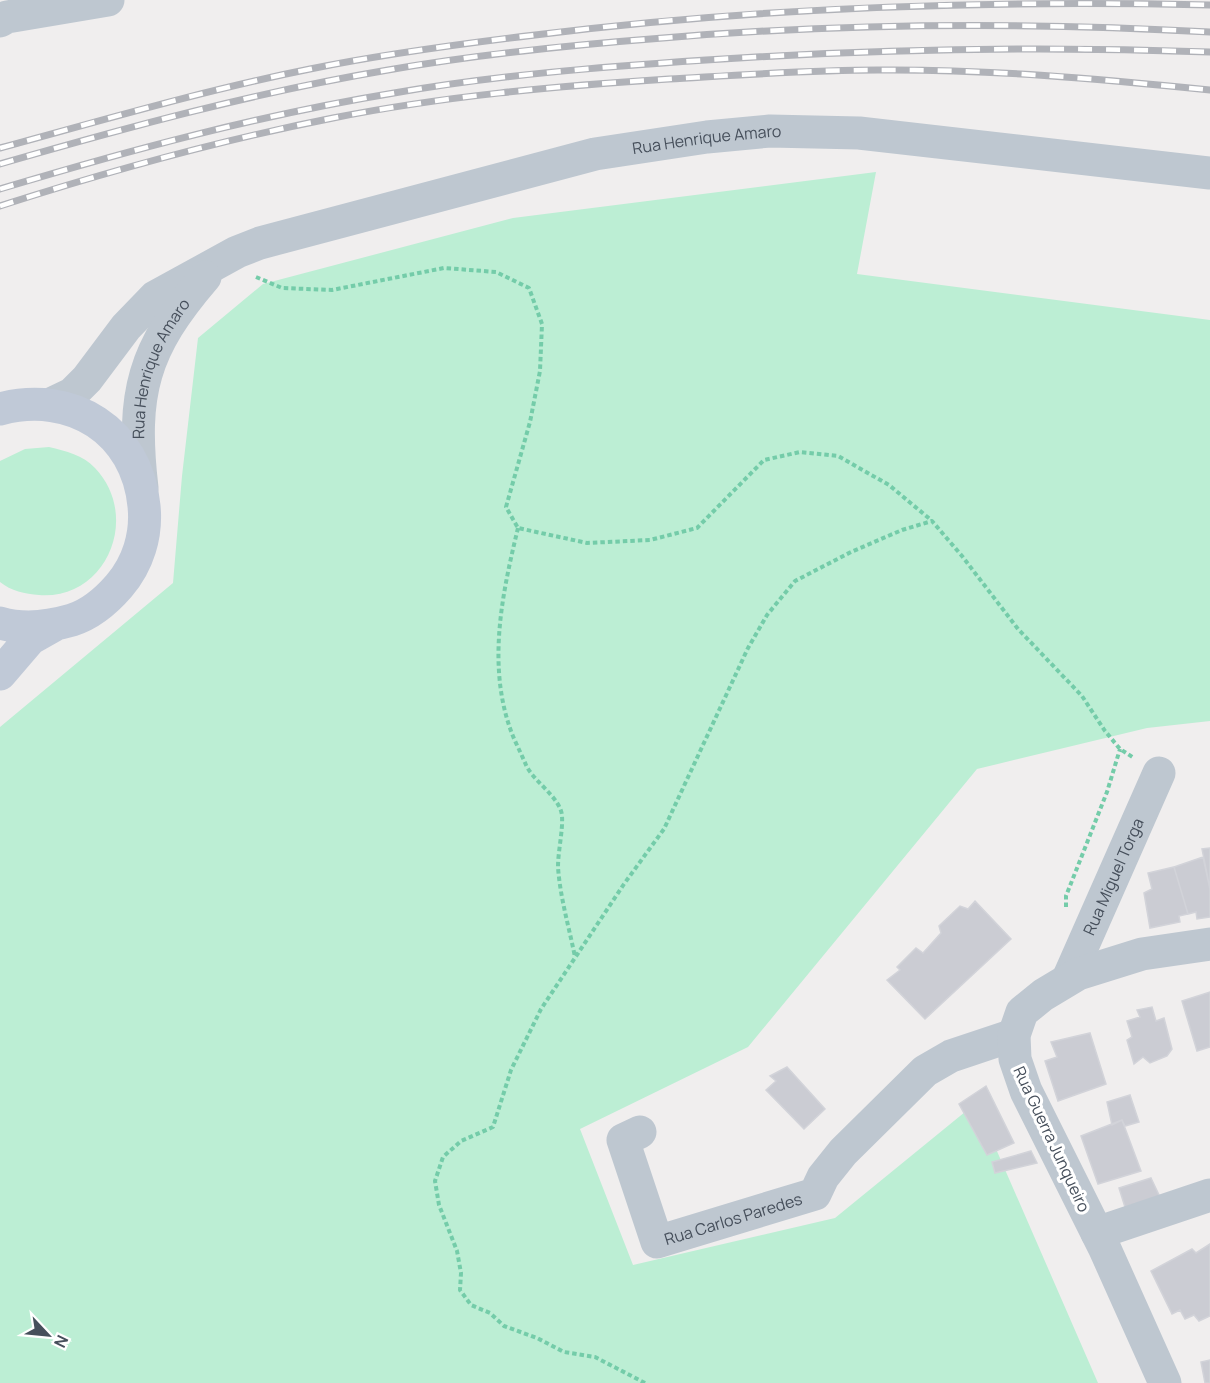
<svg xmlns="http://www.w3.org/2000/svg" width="1210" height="1383" viewBox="0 0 1210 1383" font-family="Manrope,sans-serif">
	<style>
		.green { fill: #bceed4 }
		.building { fill: #cbccd3; stroke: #d2d3d9; stroke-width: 1.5 }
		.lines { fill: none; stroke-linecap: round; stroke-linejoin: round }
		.path { stroke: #74cca9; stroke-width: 4; stroke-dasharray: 4.5 3; stroke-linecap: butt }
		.street { stroke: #bec7d0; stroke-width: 33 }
		.secondary { stroke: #c0c9d7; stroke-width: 33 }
		.rail-casing { stroke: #b0b2b8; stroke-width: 7 }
		.rail { stroke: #fff; stroke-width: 4.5; stroke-dasharray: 14; stroke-linecap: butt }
		.labels { text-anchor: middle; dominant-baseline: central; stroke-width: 6; stroke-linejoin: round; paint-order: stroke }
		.street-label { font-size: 16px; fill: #464f5b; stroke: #fff }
	</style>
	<rect width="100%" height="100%" fill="#f0eeee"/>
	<!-- green -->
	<path class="green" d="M 876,172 L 857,274 L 1210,320 L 1210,721 L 1147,728 L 977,769 L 748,1047 L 580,1129 L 633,1265 L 835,1218 L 976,1103 L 1098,1383 L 0,1383 L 0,727 L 173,583 L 182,476 L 198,338 L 263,284 L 513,218 Z
		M 49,447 C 66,451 83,455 95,468 C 141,516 107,600 39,595 C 25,594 11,591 0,582 L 0,461 L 25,449 Z"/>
	<!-- building -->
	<path class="building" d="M 1210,848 L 1210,889 L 1202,849 Z
		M 1203,857 L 1210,889 L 1210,917 L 1197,919 L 1196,912 L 1188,914 L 1174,867 Z
		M 1174,867 L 1188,914 L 1179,916 L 1180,922 L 1150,928 L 1144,893 L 1152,889 L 1148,873 Z
		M 975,901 L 1011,939 L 925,1019 L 887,980 L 900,970 L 897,967 L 916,948 L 923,953 L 941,933 L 939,926 L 960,906 L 968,909 Z
		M 1210,992 L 1210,1047 L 1197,1051 L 1182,1001 Z
		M 1152,1007 L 1156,1021 L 1164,1018 L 1172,1049 L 1167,1056 L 1150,1063 L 1143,1057 L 1134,1064 L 1127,1040 L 1132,1037 L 1127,1021 L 1140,1017 L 1137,1010 Z
		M 1090,1033 L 1106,1084 L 1058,1101 L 1045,1061 L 1057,1057 L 1051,1042 Z
		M 787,1067 L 825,1109 L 804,1129 L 766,1090 L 776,1081 L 770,1076 Z
		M 986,1086 L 1014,1143 L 987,1155 L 959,1104 Z
		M 1130,1095 L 1139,1122 L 1125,1126 L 1122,1120 L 1112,1125 L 1107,1102 Z
		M 1122,1120 L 1141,1171 L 1098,1184 L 1081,1136 Z
		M 1031,1151 L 1037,1163 L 995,1173 L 992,1162 Z
		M 1151,1178 L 1160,1197 L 1125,1207 L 1119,1188 Z
		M 1210,1244 L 1210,1316 L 1199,1321 L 1194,1315 L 1185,1319 L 1180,1310 L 1172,1314 L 1151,1271 L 1192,1249 L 1196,1253 Z
		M 1210,1360 L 1210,1383 L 1205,1383 L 1201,1362 Z"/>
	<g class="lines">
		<!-- path -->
		<path class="path" d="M 256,277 L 282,288 L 332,290 L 444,268 L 496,272 L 529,288 L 542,324 L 540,371 L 530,422 L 506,507 L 518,528 L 587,543 L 650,540 L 697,528 L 764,460 L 800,452 L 838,456 L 889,485 L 931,520
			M 518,528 C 502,594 487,665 511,731 C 515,742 521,753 526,765 C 533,781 561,798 562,816 C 563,831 558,851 558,867 C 560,897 569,927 575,957
			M 1066,907 L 1066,896 L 1107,792 L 1120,749
			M 645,1383 L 595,1357 L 564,1352 L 537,1338 L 504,1326 L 490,1313 L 471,1305 L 460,1290 L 461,1273 L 457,1251 L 439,1205 L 435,1181 L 443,1157 L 461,1141 L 493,1127 L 511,1070 L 541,1009 L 624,884 L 664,829 L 748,648 L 767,615 L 795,581 L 851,552 L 902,530 L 932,521 L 962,556 L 1018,629 L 1082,696 L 1105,731 L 1120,749 L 1134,758"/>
		<!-- street -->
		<g class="street">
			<path d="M 0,21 L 7,17 L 108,0"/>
			<path id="s1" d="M 51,404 L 72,394 L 87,379 L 126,327 L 155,297 L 237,252 L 260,243 L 595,154 L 707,137 L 770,131 L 859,133 L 1210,173"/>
			<path id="s2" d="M 142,488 C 131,393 143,349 205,277"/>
			<path id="s3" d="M 1068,979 L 1159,773"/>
			<path id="s4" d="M 640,1132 L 623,1140 L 657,1242 L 815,1194 L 823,1177 L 843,1152 L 925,1071 L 951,1056 L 1014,1035"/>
			<path d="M 1097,1233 L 1210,1195"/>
			<path d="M 1165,1383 L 1104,1247 L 1026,1091 L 1015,1059 L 1014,1035 L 1022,1012 L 1043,995 L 1078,974 L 1142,954 L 1210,944"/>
		</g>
		<!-- secondary -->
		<path class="secondary" d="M 0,409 C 72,390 137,431 144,506 C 147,535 138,564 119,586 C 106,601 91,614 72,620 C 48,627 24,630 0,623
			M 0,674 L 30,639 L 53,626"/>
		<!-- rail casing -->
		<g class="rail-casing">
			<path id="rail" d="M 0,148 C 103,120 205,90 310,69 C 384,54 459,44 535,35 C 758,7 985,0 1210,5
				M 0,164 C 128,127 257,92 388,70 C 479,54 571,45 663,38 C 845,23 1028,22 1210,32
				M 0,189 C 130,150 260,115 394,93 C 497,75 601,67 706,60 C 874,49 1042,46 1210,52
				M 0,206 C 109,171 221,140 333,118 C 444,96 557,86 669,79 C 739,75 809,70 878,70 C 989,69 1100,79 1210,90"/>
		</g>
		<!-- rail -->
		<use href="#rail" class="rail"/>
	</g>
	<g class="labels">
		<!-- street labels -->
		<g class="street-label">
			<text stroke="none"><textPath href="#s1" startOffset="729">Rua Henrique Amaro</textPath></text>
			<text stroke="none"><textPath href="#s2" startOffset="124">Rua Henrique Amaro</textPath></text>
			<text stroke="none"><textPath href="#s3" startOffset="112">Rua Miguel Torga</textPath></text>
			<text transform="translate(1052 1139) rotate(65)">Rua Guerra Junqueiro</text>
			<text stroke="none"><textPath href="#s4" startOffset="206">Rua Carlos Paredes</textPath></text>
		</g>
	</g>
	<!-- north arrow -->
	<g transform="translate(48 1335) rotate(116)" stroke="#ffffff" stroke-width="4.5" paint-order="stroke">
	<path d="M0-4.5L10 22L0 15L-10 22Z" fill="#464f5b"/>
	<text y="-9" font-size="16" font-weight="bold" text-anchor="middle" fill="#464f5b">N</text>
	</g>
</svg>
